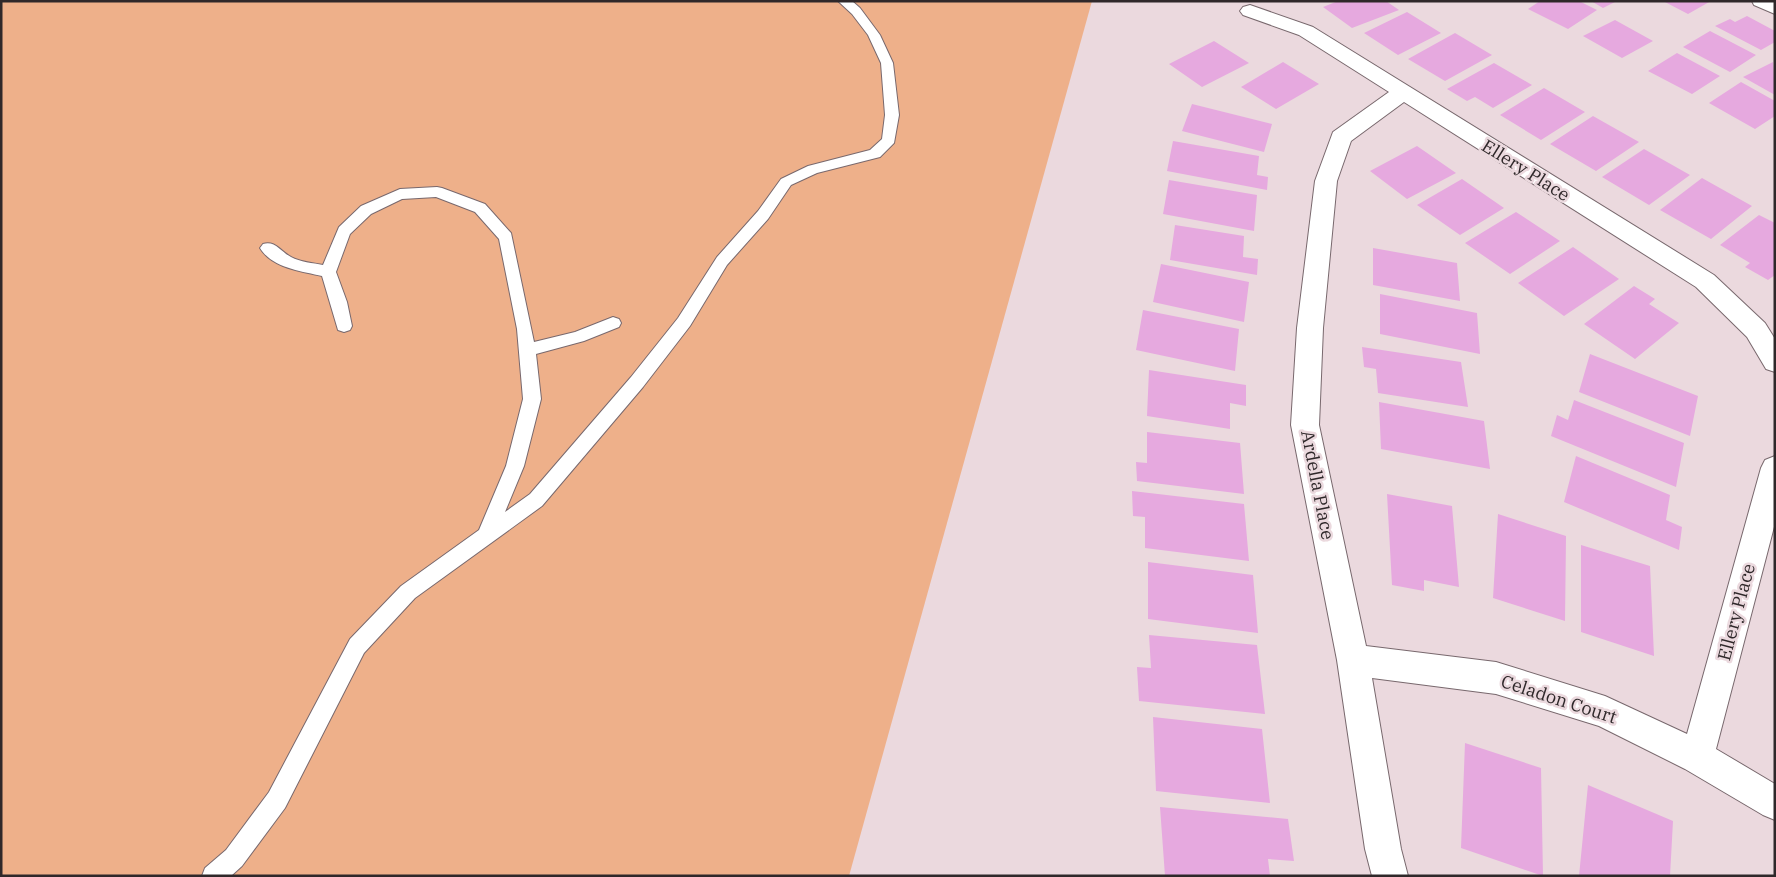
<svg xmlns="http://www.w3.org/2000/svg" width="1776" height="877" viewBox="0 0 1776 877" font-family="'IBM Plex Serif',serif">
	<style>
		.green { fill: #eeb08a }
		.building { fill: #e6a9df }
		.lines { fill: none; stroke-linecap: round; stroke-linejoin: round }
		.lane-casing { stroke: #78686d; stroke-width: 2 }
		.street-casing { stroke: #78686d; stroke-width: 2 }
		.lane { fill: #fff; fill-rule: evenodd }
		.street { fill: #fff; fill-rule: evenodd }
		.labels { text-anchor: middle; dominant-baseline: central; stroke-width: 5; stroke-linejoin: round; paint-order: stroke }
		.street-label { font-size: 18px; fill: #2f282a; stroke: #ebd9de }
	</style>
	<rect width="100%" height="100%" fill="#ebd9de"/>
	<!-- green -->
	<path class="green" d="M 1,1 L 1092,1 L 849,876 L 1,876 Z"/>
	<!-- building -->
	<path class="building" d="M 1338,1 L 1386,1 L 1399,10 L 1352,28 L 1323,7 Z
		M 1540,1 L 1579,1 L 1597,10 L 1568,29 L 1528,9 Z
		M 1591,1 L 1617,1 L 1603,8 Z
		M 1663,1 L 1711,1 L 1688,14 Z
		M 1407,12 L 1441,33 L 1398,55 L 1364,33 Z
		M 1747,16 L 1775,31 L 1775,42 L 1761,50 L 1715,26 L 1730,19 L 1735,22 Z
		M 1615,20 L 1653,41 L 1622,58 L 1583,36 Z
		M 1710,31 L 1756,55 L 1730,72 L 1683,47 Z
		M 1455,33 L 1492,55 L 1445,81 L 1408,59 Z
		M 1214,41 L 1249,63 L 1202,87 L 1169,64 Z
		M 1677,53 L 1720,76 L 1692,94 L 1648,71 Z
		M 1283,62 L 1319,84 L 1276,109 L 1241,87 Z
		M 1773,62 L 1775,95 L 1743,77 Z
		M 1494,63 L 1532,85 L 1493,108 L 1475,97 L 1467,101 L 1447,89 Z
		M 1741,82 L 1775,101 L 1775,116 L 1755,129 L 1709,103 Z
		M 1544,88 L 1585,112 L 1541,140 L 1500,115 Z
		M 1192,104 L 1272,124 L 1264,152 L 1182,131 Z
		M 1593,116 L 1639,142 L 1596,171 L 1550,144 Z
		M 1173,141 L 1259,156 L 1257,175 L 1268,177 L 1267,190 L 1167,171 Z
		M 1417,146 L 1456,173 L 1407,199 L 1370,171 Z
		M 1644,149 L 1690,175 L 1649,205 L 1602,177 Z
		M 1702,178 L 1752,206 L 1711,239 L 1660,210 Z
		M 1462,179 L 1504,208 L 1460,235 L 1417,205 Z
		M 1169,180 L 1257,195 L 1254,231 L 1163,214 Z
		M 1516,212 L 1560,241 L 1510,274 L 1465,243 Z
		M 1759,215 L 1775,223 L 1775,275 L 1768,280 L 1745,267 L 1750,263 L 1720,245 Z
		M 1175,225 L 1244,236 L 1243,257 L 1258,259 L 1257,275 L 1170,260 Z
		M 1573,247 L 1619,279 L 1564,316 L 1518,283 Z
		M 1373,248 L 1457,263 L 1460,301 L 1373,285 Z
		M 1161,264 L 1249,282 L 1244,322 L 1153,302 Z
		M 1634,286 L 1655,299 L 1649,304 L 1679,323 L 1635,359 L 1584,324 Z
		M 1380,294 L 1477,313 L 1480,354 L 1380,334 Z
		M 1143,310 L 1239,329 L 1235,371 L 1136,350 Z
		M 1362,347 L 1461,362 L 1468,407 L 1378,393 L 1376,369 L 1364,367 Z
		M 1590,354 L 1698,396 L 1690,436 L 1579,392 Z
		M 1149,370 L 1246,385 L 1246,406 L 1230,403 L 1230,429 L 1147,416 Z
		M 1574,400 L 1684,443 L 1676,487 L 1551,436 L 1557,415 L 1568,420 Z
		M 1379,402 L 1484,421 L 1490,469 L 1381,449 Z
		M 1147,432 L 1240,443 L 1244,494 L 1137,481 L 1136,462 L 1147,463 Z
		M 1576,456 L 1670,495 L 1666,520 L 1682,527 L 1679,550 L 1564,502 Z
		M 1132,491 L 1244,504 L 1249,561 L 1145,548 L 1145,517 L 1133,516 Z
		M 1387,494 L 1452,506 L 1459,587 L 1424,580 L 1424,591 L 1392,585 Z
		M 1498,514 L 1566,536 L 1565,621 L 1493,598 Z
		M 1581,545 L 1650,566 L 1654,656 L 1581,632 Z
		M 1148,562 L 1253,575 L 1258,633 L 1148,619 Z
		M 1149,635 L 1257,645 L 1265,714 L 1139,701 L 1137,667 L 1151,668 Z
		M 1153,717 L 1262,729 L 1270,803 L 1156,791 Z
		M 1465,743 L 1541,768 L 1543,876 L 1461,848 Z
		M 1588,785 L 1673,821 L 1670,876 L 1579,876 Z
		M 1160,807 L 1288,819 L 1294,861 L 1268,859 L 1270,876 L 1165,876 Z"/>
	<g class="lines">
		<!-- lane casing -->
		<g class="lane-casing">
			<path id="lane" d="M 838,1 L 852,1 L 860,8 L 880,35 L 893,63 L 899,115 L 894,143 L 880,157 L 817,173 L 791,185 L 768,219 L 727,265 L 690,326 L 643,387 L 542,506 L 415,598 L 364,653 L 285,808 L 242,866 L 231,876 L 202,876 L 205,868 L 226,850 L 269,792 L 350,639 L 401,586 L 479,530 L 506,466 L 523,399 L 517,329 L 499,239 L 475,212 L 436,197 L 402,199 L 371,214 L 350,234 L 336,272 L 347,302 L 352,326 L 350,330 L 344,332 L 338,330 L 322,276 C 301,271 272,268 260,248 L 263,244 C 275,240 281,252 291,257 C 300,262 313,263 323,265 L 339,227 L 361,206 L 400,189 L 437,187 L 442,188 L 485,204 L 511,233 L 534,342 L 575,332 L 613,317 L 619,319 L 621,323 L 619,327 L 584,341 L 536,354 L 541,399 L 524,466 L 505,512 L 530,494 L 631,377 L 678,318 L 717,257 L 758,211 L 781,179 L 808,166 L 870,150 L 882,139 L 885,115 L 881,63 L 868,35 L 852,14 Z"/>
		</g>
		<!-- street casing -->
		<g class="street-casing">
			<path id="street" d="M 1752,1 L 1775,1 L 1775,14 L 1754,5 Z
				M 1250,5 L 1313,27 L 1714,275 L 1765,323 L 1775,339 L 1775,372 L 1766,369 L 1747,337 L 1696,287 L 1404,102 L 1351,141 L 1337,181 L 1323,328 L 1319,425 L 1366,646 L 1496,662 L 1605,696 L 1687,734 L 1761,468 L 1765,460 L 1775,456 L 1775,523 L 1716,749 L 1775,784 L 1775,820 L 1763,815 L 1685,769 L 1599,726 L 1496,694 L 1372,678 L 1401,849 L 1408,876 L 1372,876 L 1365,849 L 1337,660 L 1291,425 L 1297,328 L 1315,181 L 1333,132 L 1389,92 L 1299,35 L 1243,15 L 1240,11 L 1243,7 Z"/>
		</g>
		<!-- lane -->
		<use href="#lane" class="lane"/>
		<!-- street -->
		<use href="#street" class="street"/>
	</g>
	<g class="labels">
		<!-- street labels -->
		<g class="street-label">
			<text transform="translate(1526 170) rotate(32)">Ellery Place</text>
			<text transform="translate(1318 485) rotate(79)">Ardella Place</text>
			<text transform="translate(1736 612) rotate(-75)">Ellery Place</text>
			<text transform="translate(1559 699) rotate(18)">Celadon Court</text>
		</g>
	</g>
	<!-- border -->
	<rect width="1776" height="877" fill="none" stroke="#2f282a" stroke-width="5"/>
</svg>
